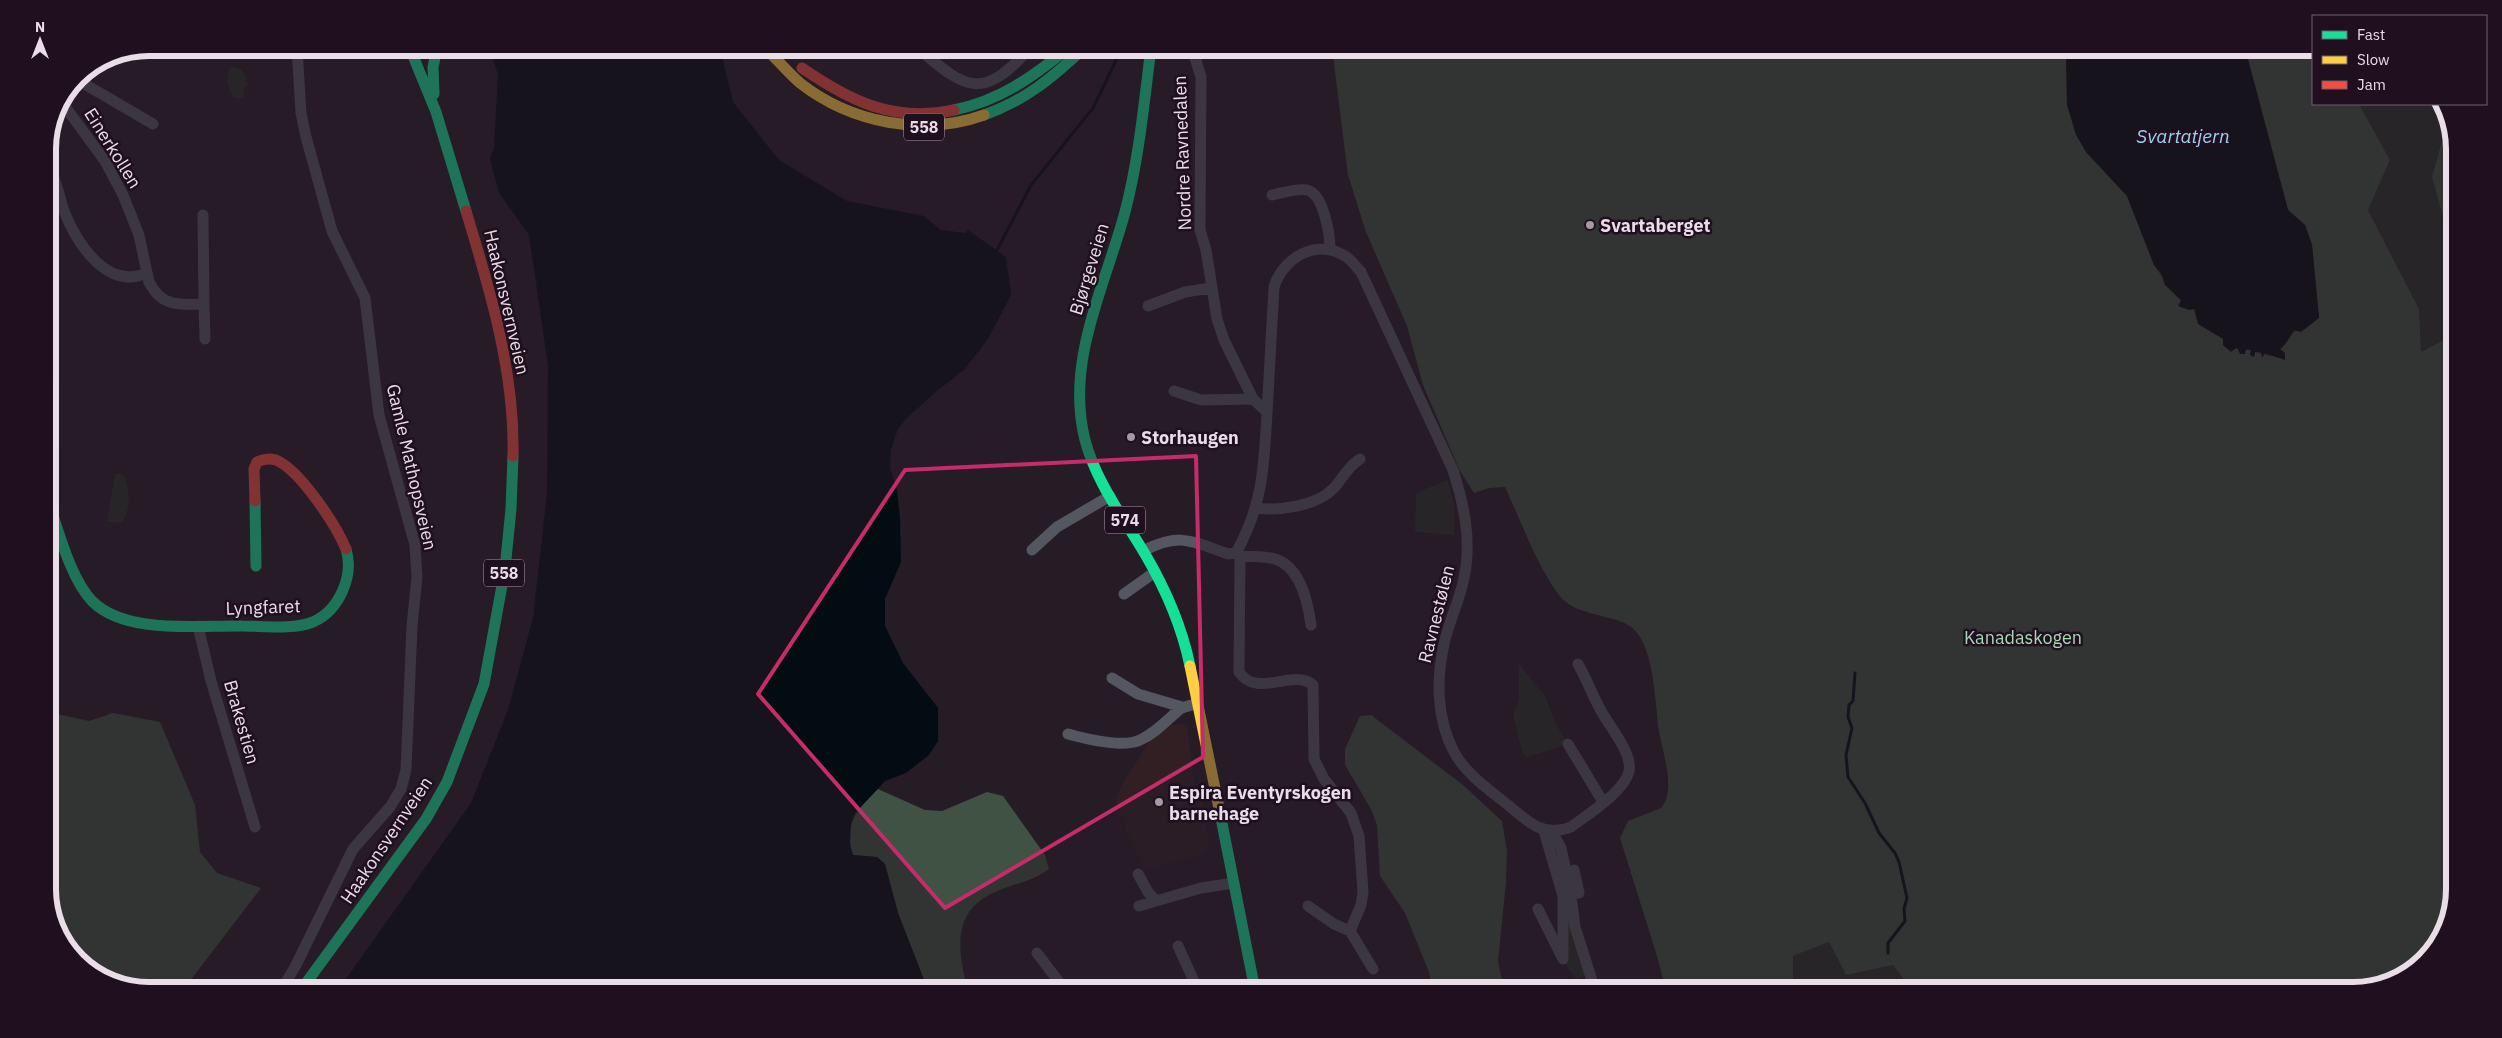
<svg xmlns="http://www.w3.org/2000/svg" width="2502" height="1038" viewBox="0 0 2502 1038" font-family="'IBM Plex Sans',sans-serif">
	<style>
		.education { fill: #311f24 }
		.green { fill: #28322a }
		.forest { fill: #3f5244 }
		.water { fill: #030b13 }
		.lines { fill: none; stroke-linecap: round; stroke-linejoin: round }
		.stream { stroke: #030b13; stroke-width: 3 }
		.street { stroke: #54575f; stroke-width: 11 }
		.fast { stroke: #16e098; stroke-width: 11 }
		.slow { stroke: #ffcf43; stroke-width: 11 }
		.jam { stroke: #f24e42; stroke-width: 11 }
		.marked { fill: none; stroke: #c62c69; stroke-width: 4; stroke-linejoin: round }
		.poi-dot { fill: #a599a4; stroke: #200f1f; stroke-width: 2 }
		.labels { text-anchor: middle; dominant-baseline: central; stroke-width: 5; stroke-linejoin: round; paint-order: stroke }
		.shield { fill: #200f1f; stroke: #ad9fac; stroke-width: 1 }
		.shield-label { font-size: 16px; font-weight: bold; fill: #e9dde8 }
		.street-label { font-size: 18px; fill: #e9dde8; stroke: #200f1f }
		.poi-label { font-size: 18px; font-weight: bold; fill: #e9dde8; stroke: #200f1f; text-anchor: start }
		.park-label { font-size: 18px; fill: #a7d8b3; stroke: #200f1f }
		.water-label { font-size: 19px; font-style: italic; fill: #99d3ef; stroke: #200f1f }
		.rim { fill: none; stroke: #e9dde8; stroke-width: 6 }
	</style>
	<rect width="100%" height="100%" fill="#261c26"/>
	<!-- education -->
	<path class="education" d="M 1183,724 L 1187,728 L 1195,785 L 1206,813 L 1209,848 L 1205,854 L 1144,870 L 1117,809 L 1117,796 L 1123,783 L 1154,735 L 1172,725 Z"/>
	<!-- green -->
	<path class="green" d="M 229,67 L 240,69 L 246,75 L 248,87 L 244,87 L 243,99 L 233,97 L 227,83 Z
		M 2359,104 L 2440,104 L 2447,123 L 2432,177 L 2447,231 L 2454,239 L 2454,335 L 2421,352 L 2419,309 L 2368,210 L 2390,160 Z
		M 122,473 C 131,488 131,508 122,523 L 107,521 L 115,474 Z
		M 1447,480 L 1454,502 L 1454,535 L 1415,532 L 1416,493 Z
		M 1519,664 L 1545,696 L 1557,726 L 1568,744 L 1527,757 L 1522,752 L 1513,714 L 1519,700 Z
		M 1565,910 L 1588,975 L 1576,979 L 1566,965 Z
		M 1829,942 L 1846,975 L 1893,965 L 1909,986 L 1910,990 L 1793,990 L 1793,956 Z"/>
	<!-- forest -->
	<path class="forest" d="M 1334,48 L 2066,48 L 2067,105 L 2086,152 L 2127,196 L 2154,265 L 2176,296 L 2194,309 L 2199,319 L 2223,339 L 2226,348 L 2251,350 L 2250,355 L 2254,357 L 2255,352 L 2280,358 C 2279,336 2302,327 2319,317 L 2312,245 L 2305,225 L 2288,210 L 2245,48 L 2313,48 L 2313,104 L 2359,104 L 2390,160 L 2368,210 L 2419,309 L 2421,352 L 2454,335 L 2454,889 L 2447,928 L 2410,973 L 2353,990 L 1910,990 L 1909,986 L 1893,965 L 1846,975 L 1829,942 L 1793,956 L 1793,990 L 1666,990 L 1657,956 L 1620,838 L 1628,821 L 1661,808 C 1677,790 1662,751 1659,731 C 1655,704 1655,640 1628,625 C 1611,614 1574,616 1559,595 C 1536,564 1522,523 1505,487 L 1489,488 L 1474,493 L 1460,471 L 1423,385 L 1407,326 L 1366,232 L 1348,175 L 1334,64 Z
		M 2447,123 L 2454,142 L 2454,239 L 2447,231 L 2432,177 Z
		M 48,712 L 89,721 L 113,713 L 160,722 L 195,805 L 200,852 L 217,873 L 261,888 L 183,990 L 149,990 L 110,983 L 68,951 L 48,896 Z
		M 1371,715 L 1463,785 L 1502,821 L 1507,851 L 1506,882 L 1498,961 L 1504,990 L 1432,990 L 1429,972 L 1405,913 L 1380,876 L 1377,825 L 1371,809 L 1345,765 L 1345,749 L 1360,716 Z
		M 878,789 L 925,810 L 942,811 L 987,792 L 1003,796 L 1045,855 L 1049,869 C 1031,882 1019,882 1000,890 C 951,908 957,949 968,990 L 928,990 L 898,913 L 885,864 L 877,857 L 853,855 C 843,824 857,810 878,789 Z"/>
	<!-- water -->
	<path class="water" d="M 489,48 L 720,48 L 733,102 L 779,160 L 847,201 L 924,216 L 941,230 L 965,233 L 968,230 L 1006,257 L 1011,295 L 988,339 L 964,370 L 938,390 L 907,418 L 898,429 L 891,449 L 890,468 L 897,490 L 900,519 L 901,562 L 885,599 L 885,626 L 903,663 L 938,708 L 938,741 L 929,755 L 906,773 L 885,781 L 854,814 L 851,824 L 850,845 L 853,855 L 877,857 L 885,864 L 898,913 L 928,990 L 338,990 L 471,803 L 508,710 L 533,618 L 547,493 L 548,366 L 529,235 L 499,193 L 490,159 L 494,148 L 498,74 Z
		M 2066,48 L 2137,48 L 2143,57 L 2159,56 L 2168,48 L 2245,48 L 2288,210 L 2305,225 L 2312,245 L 2319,318 L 2301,332 L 2294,330 C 2291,336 2285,346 2280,349 L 2285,353 L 2285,360 L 2265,353 L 2262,358 L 2261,352 L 2255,352 L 2254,357 L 2250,355 L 2251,350 L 2246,349 L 2245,354 L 2240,354 L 2237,347 L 2231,352 L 2223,345 L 2223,339 L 2198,324 L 2194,309 L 2189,310 L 2178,306 L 2181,300 L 2165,285 L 2161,273 L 2154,265 L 2127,196 L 2086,152 L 2076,135 L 2067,105 Z"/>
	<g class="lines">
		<!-- stream -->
		<path class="stream" d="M 997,250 L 1031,185 L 1093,108 L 1122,48
			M 1855,673 L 1853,701 L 1849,705 L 1848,717 L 1852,728 L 1846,755 L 1848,777 L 1865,803 L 1879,833 L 1895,853 L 1899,862 L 1907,898 L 1904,909 L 1905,921 L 1888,943 L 1888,953"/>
		<!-- street -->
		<path class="street" d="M 918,48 C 967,91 983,100 1030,48
			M 1192,48 L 1201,77 L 1200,230 L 1206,250 L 1217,319 L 1224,340 L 1253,399 L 1267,412
			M 76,79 L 153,124
			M 61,101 L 105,161 L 123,195 L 139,235 L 149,282 C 162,307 178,305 204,304 L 203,215
			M 49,168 C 57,181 59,196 64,211 C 76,242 107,291 146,273
			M 1272,195 C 1283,193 1296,188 1307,190 C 1324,194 1330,235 1330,250
			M 204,304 L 205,339
			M 1148,306 L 1185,292 L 1211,288
			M 1174,391 L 1201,400 L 1253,399
			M 1256,508 C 1280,511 1317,506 1334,488 C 1343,478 1348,466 1360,459
			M 1032,550 L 1057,527 L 1110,496
			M 1143,551 C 1180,532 1191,541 1228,554 L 1236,553 C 1263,504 1264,467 1267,413 C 1269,371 1272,329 1274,287 C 1283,258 1316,238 1345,256 C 1351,259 1356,267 1361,272 L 1453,470 C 1464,505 1472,541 1464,578 C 1460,599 1450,619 1445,640 C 1436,677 1436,718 1454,752 C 1466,774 1489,790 1508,805 C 1528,822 1544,838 1571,827 C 1587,815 1625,791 1629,771 C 1633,753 1608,725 1600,709 C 1592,694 1586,678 1578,664
			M 1236,553 L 1240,556 C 1251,557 1265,556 1275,559 C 1301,567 1308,603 1311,625
			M 1240,556 L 1239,672 C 1257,699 1293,668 1313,685 L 1314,759 L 1324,779 L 1351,813 L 1359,836 L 1363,892 L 1361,905 L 1350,931 L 1373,969
			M 1124,594 L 1155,572
			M 198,626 L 211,681 L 255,827
			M 1112,678 L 1138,694 L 1182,707
			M 1068,734 C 1086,739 1123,748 1140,740 C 1156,733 1168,719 1180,709 C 1185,706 1193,705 1198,703
			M 1568,744 L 1603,802
			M 1544,831 L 1563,896
			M 1574,870 L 1579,893 L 1571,895 L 1575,927 L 1595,990
			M 1138,874 L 1148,892 L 1156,901 L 1201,888 L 1234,883
			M 1139,906 L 1156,901
			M 1308,906 L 1334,924 L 1350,931
			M 1538,909 L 1563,959 L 1563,896 L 1571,895 L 1561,848 L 1552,831
			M 1178,946 L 1198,990
			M 1037,953 L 1065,990
			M 281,990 L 295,967 L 353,849 L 390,807 L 401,789 L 406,770 L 412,626 L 417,577 L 415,545 L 379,415 L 365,298 L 332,231 L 306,137 L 301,113 L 297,48"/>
		<!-- fast -->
		<path class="fast" d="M 1151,48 C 1144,103 1139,159 1125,212 C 1105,287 1065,361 1085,440 C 1096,482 1123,517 1145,554 C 1165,588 1182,627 1190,666
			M 411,51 L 436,112 L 466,211
			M 434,94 L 433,67 L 437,48
			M 954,110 C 999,101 1033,77 1068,48
			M 984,115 C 1026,100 1052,78 1084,48
			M 48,501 C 59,531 70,578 92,601 C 126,635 198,625 242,626 C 264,626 292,630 313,622 C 340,610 354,575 346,549
			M 255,501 L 256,566
			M 1220,813 L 1255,990
			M 301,990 L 426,819 L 447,782 L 484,684 L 505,569 L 511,509 L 513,456"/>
		<!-- slow -->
		<path class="slow" d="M 765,48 C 777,59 788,73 800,83 C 851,123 923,137 984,115
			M 1190,666 L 1220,813"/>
		<!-- jam -->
		<path class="jam" d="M 802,68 C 850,101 894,123 954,110
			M 466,211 C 490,290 515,373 513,456
			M 255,501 L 254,469 L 257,462 C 263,459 269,458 276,460 C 300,470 336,525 346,549"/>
	</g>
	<!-- marked area -->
	<path d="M0 0H2502V1038H0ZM 1196,456 L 1203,757 L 945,908 L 758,694 L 905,470 Z" fill="#261c26" fill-opacity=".55" fill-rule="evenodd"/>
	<path class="marked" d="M 1196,456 L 1203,757 L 945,908 L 758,694 L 905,470 Z"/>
	<!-- markers -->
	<g class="poi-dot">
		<circle cx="1590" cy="225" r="5"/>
		<circle cx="1131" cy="437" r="5"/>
		<circle cx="1159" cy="802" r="5"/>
	</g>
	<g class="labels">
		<!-- shield labels -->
		<g class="shield">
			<rect x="904" y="113.5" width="40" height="27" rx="4"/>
			<rect x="1105" y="506.5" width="40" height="27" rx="4"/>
			<rect x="484" y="559.5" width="40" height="27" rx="4"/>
		</g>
		<g class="shield-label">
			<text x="924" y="127">558</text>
			<text x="1125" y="520">574</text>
			<text x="504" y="573">558</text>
		</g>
		<!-- street labels -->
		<g class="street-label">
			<text transform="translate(113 148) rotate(58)">Einerkollen</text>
			<text transform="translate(1182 153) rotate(-92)">Nordre Ravnedalen</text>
			<text transform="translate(1089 269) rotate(-73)">Bjørgeveien</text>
			<text transform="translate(507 302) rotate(77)">Haakonsvernveien</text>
			<text transform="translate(412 467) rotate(77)">Gamle Mathopsveien</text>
			<text transform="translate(263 607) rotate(-2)">Lyngfaret</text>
			<text transform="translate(1436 614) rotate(-76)">Ravnestølen</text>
			<text transform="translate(242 722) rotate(74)">Brakestien</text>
			<text transform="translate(386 840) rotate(-56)">Haakonsvernveien</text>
		</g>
		<!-- poi labels -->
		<g class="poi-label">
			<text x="1600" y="225">Svartaberget</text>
			<text x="1141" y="437">Storhaugen</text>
			<text x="1169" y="792">Espira Eventyrskogen<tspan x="1169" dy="21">barnehage</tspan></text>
		</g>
		<!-- park labels -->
		<g class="park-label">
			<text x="2023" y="637">Kanadaskogen</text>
		</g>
		<!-- water labels -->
		<g class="water-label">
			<text x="2183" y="136">Svartatjern</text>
		</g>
	</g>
	<!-- crop -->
	<path d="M0 0H2502V1038H0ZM149 56H2353A93 93 0 0 1 2446 149V889A93 93 0 0 1 2353 982H149A93 93 0 0 1 56 889V149A93 93 0 0 1 149 56Z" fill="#200f1f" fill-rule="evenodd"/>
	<path class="rim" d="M149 56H2353A93 93 0 0 1 2446 149V889A93 93 0 0 1 2353 982H149A93 93 0 0 1 56 889V149A93 93 0 0 1 149 56Z"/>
	<!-- legend -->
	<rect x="2312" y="15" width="175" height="90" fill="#200f1f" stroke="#70616f"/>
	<rect x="2322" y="31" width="25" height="8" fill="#16e098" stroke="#70616f"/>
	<text x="2357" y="40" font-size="15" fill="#e9dde8">Fast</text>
	<rect x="2322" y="56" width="25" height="8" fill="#ffcf43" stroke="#70616f"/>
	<text x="2357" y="65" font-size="15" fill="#e9dde8">Slow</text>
	<rect x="2322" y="81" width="25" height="8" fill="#f24e42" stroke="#70616f"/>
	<text x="2357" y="90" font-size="15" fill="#e9dde8">Jam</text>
	<!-- north arrow -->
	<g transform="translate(40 40)" stroke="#200f1f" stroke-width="4" paint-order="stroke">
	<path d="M0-4L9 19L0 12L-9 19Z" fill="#e9dde8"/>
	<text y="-8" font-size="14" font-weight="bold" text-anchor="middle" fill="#e9dde8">N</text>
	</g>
</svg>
